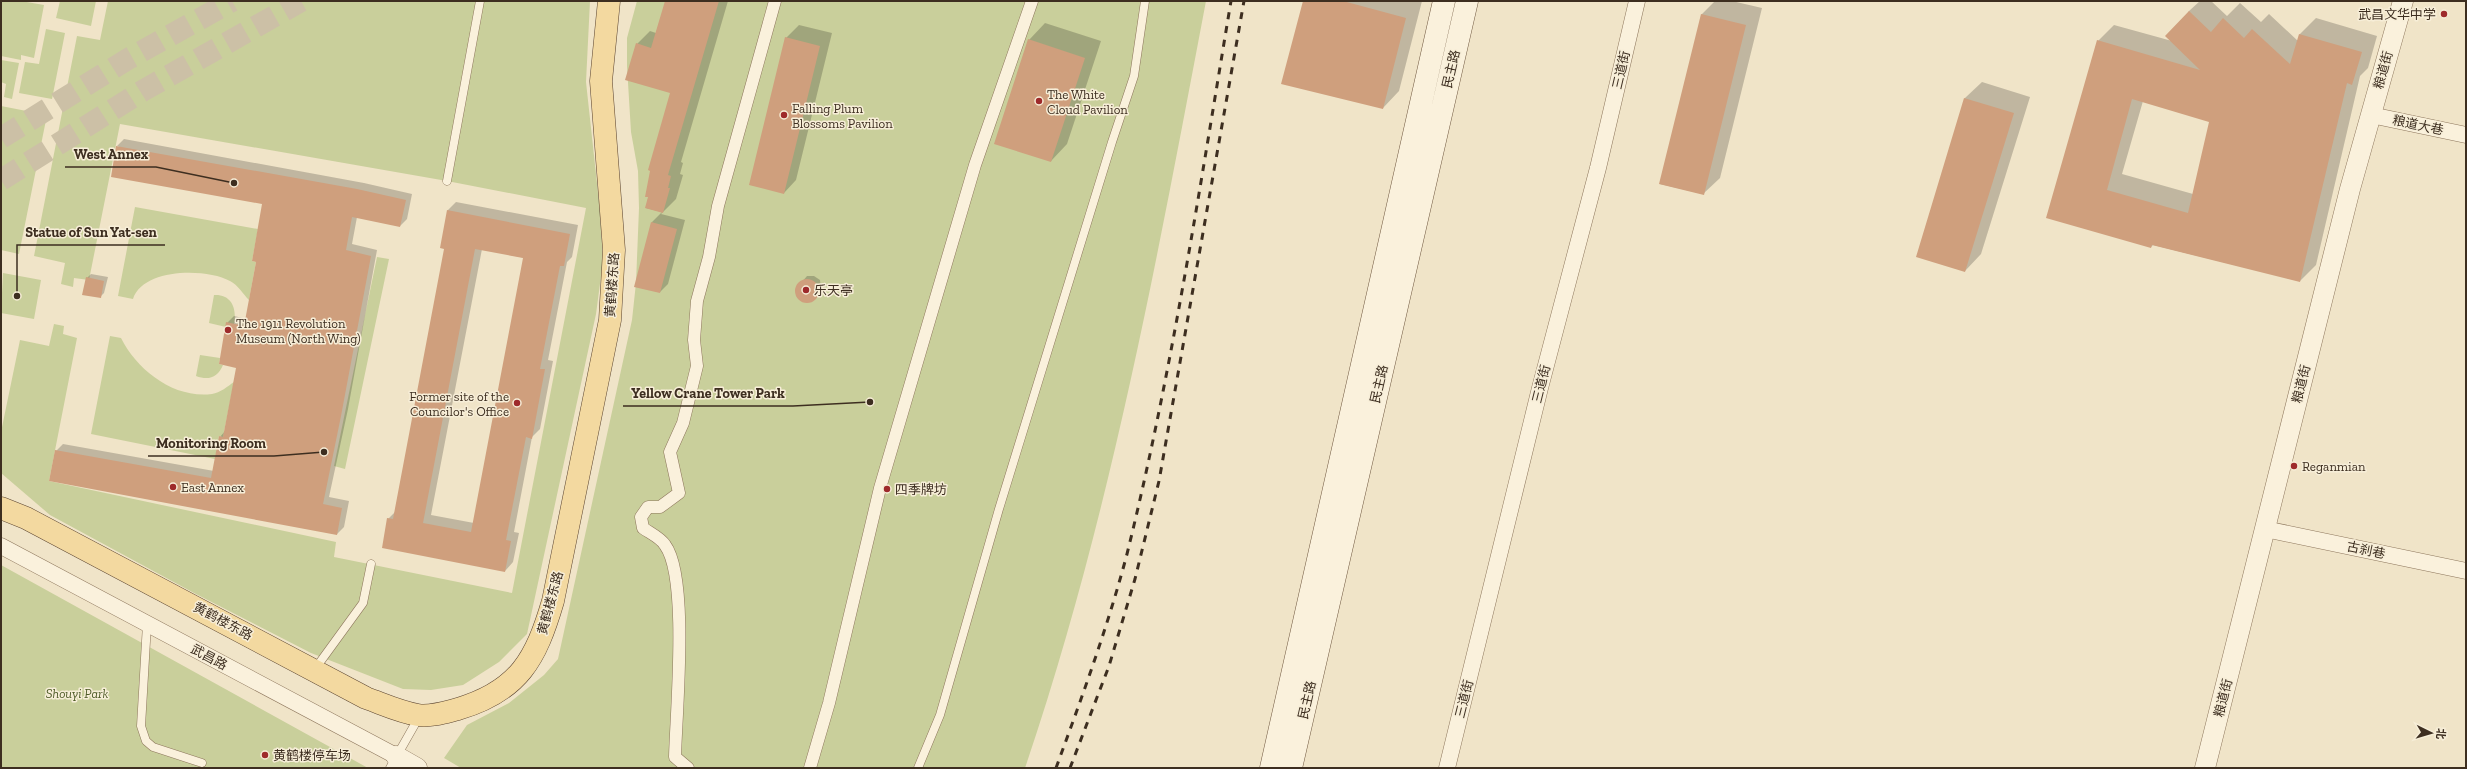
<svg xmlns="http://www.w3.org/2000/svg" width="2467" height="769" viewBox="0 0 2467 769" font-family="'Zilla Slab','Noto Sans SC',serif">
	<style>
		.green { fill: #c9cf9b }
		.shadow { fill: #0003; fill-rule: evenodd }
		.building { fill: #cf9f7d; fill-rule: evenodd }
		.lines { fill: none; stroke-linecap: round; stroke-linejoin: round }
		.trunk-tunnel { stroke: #ccc0a6; stroke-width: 22; stroke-dasharray: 22 11; stroke-linecap: butt }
		.service-casing { stroke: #8d765c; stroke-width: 9 }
		.pedestrian-casing { stroke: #8d765c; stroke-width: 13 }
		.minor-casing { stroke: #8d765c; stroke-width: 17 }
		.tertiary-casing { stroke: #8d765c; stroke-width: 21 }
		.secondary-casing { stroke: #6f573f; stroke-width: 23 }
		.primary-casing { stroke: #5b4430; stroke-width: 23 }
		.service { stroke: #faf1dc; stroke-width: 8 }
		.pedestrian { stroke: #faf1dc; stroke-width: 12 }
		.minor { stroke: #faf1dc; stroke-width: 16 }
		.tertiary { stroke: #faf1dc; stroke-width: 20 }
		.secondary { stroke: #faf1dc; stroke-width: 22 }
		.primary { stroke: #f3d9a0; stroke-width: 22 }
		.rail { stroke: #3d2e20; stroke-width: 3; stroke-dasharray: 7 7; stroke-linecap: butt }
		.poi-dot { fill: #9e2a2b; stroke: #f7eed8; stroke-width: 1.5 }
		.labels { text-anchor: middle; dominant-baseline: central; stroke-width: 3; stroke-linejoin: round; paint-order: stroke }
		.poi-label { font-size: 13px; fill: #3d2e20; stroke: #f7eed8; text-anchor: start }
		.street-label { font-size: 13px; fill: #3d2e20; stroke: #f7eed8 }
		.park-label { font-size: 13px; font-style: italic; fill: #4d5a26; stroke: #f7eed8 }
		.leader { fill: none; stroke: #3d2e20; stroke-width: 1.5 }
		.callout-dot { fill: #3d2e20; stroke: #f7eed8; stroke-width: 1.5 }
		.callout-label { font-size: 14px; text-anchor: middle; font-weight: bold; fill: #3d2e20; stroke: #f7eed8; stroke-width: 3; stroke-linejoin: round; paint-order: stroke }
	</style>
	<rect width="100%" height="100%" fill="#f0e4c8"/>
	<!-- green -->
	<path class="green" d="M 1,1 L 21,1 L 44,5 L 34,58 L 21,55 L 21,60 L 1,56 Z
		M 60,1 L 96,1 L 91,26 L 56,18 Z
		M 108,1 L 590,1 L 586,82 L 600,211 L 603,261 L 596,314 L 527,634 L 499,662 L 463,685 L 431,690 L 403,689 L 311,653 L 194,593 L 50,515 L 1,473 L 1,432 L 20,340 L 49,346 L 54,324 L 64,326 L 63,334 L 77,338 L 49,481 L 336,542 L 334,557 L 512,593 L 586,208 L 447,181 L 120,124 L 89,280 L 74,278 L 73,287 L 61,284 L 65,263 L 34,256 L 77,36 L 100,40 Z
		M 637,1 L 1206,1 C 1157,259 1110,518 1025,768 L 461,768 L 444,758 L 467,725 L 509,703 L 544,675 L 558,659 L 632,320 L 636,283 L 639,208 L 638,171 L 631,132 L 627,66 L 627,38 Z
		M 46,29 L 65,33 L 52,99 L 19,93 L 25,62 L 39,64 Z
		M 1,60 L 19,63 L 12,99 L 4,97 L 6,84 L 1,82 Z
		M 1,106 L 47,115 L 19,254 L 1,250 Z
		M 135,207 L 258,229 L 252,261 L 256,262 L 249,300 C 243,294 238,285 230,281 C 206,268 143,268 133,299 L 118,296 Z
		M 377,257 L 389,259 L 345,469 L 334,466 Z
		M 3,273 L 41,280 L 34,319 L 1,313 Z
		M 214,295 C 232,294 237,309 234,324 L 226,327 L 209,323 Z
		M 110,336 L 121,338 C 137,370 174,399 212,394 C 220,393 228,386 234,382 L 223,437 L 219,436 L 215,459 L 91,434 Z
		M 200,355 L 220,358 L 219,364 L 223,365 C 218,377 209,381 196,376 Z
		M 1,565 L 368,768 L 1,768 Z"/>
	<!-- shadow -->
	<path class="shadow" d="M 666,1 L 728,1 L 681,162 L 683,163 L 680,174 L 683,175 L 676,199 L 661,214 L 685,220 L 668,284 L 660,292 L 652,222 L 662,212 L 646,208 L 671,93 L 637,44 L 650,31 L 656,33 Z
		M 1304,1 L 1422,1 L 1399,91 L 1383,108 Z
		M 1715,1 L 1732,1 L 1762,8 L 1720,178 L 1703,194 L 1660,184 L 1702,14 Z
		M 2200,1 L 2211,1 L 2227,16 L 2240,3 L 2261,22 L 2269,14 L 2298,41 L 2300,34 L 2316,18 L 2377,36 L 2368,68 L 2360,76 L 2316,265 L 2300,281 L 2153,245 L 2151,247 L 2047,217 L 2098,41 L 2114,25 L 2172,41 L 2189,11 ZM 2143,101 L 2211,121 L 2193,194 L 2122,174 Z
		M 1045,23 L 1101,41 L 1067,144 L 1051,161 L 1029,40 Z
		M 799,25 L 832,33 L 796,180 L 784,193 L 786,38 Z
		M 1982,82 L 2030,97 L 1981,254 L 1965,271 L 1917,256 L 1965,98 Z
		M 124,139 L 364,183 L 412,194 L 407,219 L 400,226 L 357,217 L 352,244 L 377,250 L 348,409 L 329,497 L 349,501 L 344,527 L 337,534 L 56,451 L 63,444 L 214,471 L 220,437 L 225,431 L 238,367 L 227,323 L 234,316 L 247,319 L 257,261 L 264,203 L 117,146 Z
		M 456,202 L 578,225 L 572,257 L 567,262 L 548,360 L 553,361 L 540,429 L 532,437 L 514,532 L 519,533 L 513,562 L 505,571 L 388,519 L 395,512 L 446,248 L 448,210 ZM 482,249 L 525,258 L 474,523 L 431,515 Z
		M 91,274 L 108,277 L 104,293 L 100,297 L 87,278 Z
		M 807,276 L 814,276 L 820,280 L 821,290 L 812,300 L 806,302 L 797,296 L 796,289 Z"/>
	<!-- building -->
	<path class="building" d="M 665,1 L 719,1 L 668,175 L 671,176 L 668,188 L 670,188 L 663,213 L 645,208 L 648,197 L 645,197 L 650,171 L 648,170 L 670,93 L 625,80 L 636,43 L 651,48 Z
		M 1303,1 L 1343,1 L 1406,18 L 1383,109 L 1281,84 Z
		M 2189,11 L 2211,32 L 2223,18 L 2244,38 L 2252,29 L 2290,64 L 2299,34 L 2362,52 L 2352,85 L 2347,83 L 2300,282 L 2152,245 L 2151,248 L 2046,218 L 2097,40 L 2200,70 L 2165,36 ZM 2132,99 L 2209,122 L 2188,213 L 2107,190 Z
		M 1701,14 L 1746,25 L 1704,195 L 1659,184 Z
		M 785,37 L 820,46 L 784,194 L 749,185 Z
		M 1028,39 L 1085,58 L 1051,162 L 994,144 Z
		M 1964,98 L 2014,113 L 1965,272 L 1916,257 Z
		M 116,146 L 357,189 L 406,200 L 400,227 L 352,217 L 346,250 L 371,256 L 341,416 L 323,504 L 342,508 L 337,535 L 49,481 L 55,450 L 211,478 L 219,436 L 223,437 L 236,368 L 219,364 L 226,322 L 244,326 L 256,262 L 252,261 L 262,204 L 111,177 Z
		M 447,210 L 570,234 L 564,266 L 560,266 L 540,369 L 545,369 L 532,439 L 526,437 L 506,540 L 511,541 L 505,572 L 382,548 L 387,518 L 393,519 L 444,249 L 440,248 ZM 475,249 L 523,258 L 471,532 L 423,523 Z
		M 651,222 L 677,229 L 660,293 L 634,287 Z
		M 86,277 L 104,281 L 101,298 L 82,295 Z
		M795 291a12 12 0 1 1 24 0a12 12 0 1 1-24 0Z"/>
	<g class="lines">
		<!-- trunk-tunnel -->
		<path class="trunk-tunnel" d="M 1,138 L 128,59 L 232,1
			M 1,180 L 144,90 L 301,1"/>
		<!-- service casing -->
		<g class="service-casing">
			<path id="service" d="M 447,181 L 480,1
				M 147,624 L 141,726 L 146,741 L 153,747 L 202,763
				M 315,669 L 363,603 L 371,564
				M 390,768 L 419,717
				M 918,768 L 940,715 L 999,509 L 1112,142 L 1134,76 L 1145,1"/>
		</g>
		<!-- pedestrian casing -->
		<g class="pedestrian-casing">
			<path id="pedestrian" d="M 688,768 L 675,757 C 676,713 689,577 665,545 C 661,538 650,533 643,528 L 641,517 L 648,507 L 660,507 L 679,493 L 670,452 L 683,423 L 697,366 L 694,340 L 697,301 L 709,257 L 718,206 L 775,1
				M 810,768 L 829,703 L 880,488 L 975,165 L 1032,1"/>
		</g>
		<!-- minor casing -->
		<g class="minor-casing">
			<path id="minor" d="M 2371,115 L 2466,135
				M 2265,529 L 2466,571
				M 1,546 L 396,756
				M 1447,768 L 1540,388 L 1598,168 L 1637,1"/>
		</g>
		<!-- tertiary casing -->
		<g class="tertiary-casing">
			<path id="tertiary" d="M 396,756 L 417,768
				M 2205,768 L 2350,189 L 2403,1"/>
		</g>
		<!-- secondary casing -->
		<g class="secondary-casing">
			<path id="secondary" d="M 1271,768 L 1444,1
				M 1291,768 L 1467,1"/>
		</g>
		<!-- primary casing -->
		<g class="primary-casing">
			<path id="primary" d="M 1,508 L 26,518 L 366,698 C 383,704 400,712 418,715 C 431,717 446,712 458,709 C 519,691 536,659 553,601 L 610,320 L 614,250 L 601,81 L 609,1"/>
		</g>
		<!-- service -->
		<use href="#service" class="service"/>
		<!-- pedestrian -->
		<use href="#pedestrian" class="pedestrian"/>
		<!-- minor -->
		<use href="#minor" class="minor"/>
		<!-- tertiary -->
		<use href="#tertiary" class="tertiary"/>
		<!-- secondary -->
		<use href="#secondary" class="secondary"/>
		<!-- primary -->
		<use href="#primary" class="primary"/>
		<!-- rail -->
		<path class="rail" d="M 1056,768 C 1082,697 1108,626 1127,554 C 1172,372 1200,186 1231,1
			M 1070,768 L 1109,666 L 1135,579 L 1159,481 L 1244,1"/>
	</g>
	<!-- markers -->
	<g class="poi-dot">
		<circle cx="2444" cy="14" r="4"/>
		<circle cx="1039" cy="101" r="4"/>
		<circle cx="784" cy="115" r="4"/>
		<circle cx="806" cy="290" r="4"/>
		<circle cx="228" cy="330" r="4"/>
		<circle cx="517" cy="403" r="4"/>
		<circle cx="2294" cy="466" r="4"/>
		<circle cx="173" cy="487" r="4"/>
		<circle cx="887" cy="489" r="4"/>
		<circle cx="265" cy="755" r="4"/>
	</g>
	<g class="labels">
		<!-- poi labels -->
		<g class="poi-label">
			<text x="2436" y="14" text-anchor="end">武昌文华中学</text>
			<text x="1047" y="94">The White<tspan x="1047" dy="15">Cloud Pavilion</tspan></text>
			<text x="792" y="108">Falling Plum<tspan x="792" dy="15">Blossoms Pavilion</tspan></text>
			<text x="814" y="290">乐天亭</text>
			<text x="236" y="323">The 1911 Revolution<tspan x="236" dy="15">Museum (North Wing)</tspan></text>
			<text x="509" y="396" text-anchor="end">Former site of the<tspan x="509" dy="15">Councilor's Office</tspan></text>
			<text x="2302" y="466">Reganmian</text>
			<text x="181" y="487">East Annex</text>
			<text x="895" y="489">四季牌坊</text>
			<text x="273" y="755">黄鹤楼停车场</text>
		</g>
		<!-- street labels -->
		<g class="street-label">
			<text transform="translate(1451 69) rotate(-77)">民主路</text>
			<text transform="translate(1621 70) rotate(-77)">三道街</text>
			<text transform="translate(2383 70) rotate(-74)">粮道街</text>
			<text transform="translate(2418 125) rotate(12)">粮道大巷</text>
			<text transform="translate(612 285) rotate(-86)">黄鹤楼东路</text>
			<text transform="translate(1379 384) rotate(-77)">民主路</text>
			<text transform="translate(1541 384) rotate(-76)">三道街</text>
			<text transform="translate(2301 384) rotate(-76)">粮道街</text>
			<text transform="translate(2366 550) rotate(12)">古刹巷</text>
			<text transform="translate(550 603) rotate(-75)">黄鹤楼东路</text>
			<text transform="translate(223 621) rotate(28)">黄鹤楼东路</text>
			<text transform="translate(209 657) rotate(28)">武昌路</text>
			<text transform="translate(2223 698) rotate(-76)">粮道街</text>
			<text transform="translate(1464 699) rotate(-76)">三道街</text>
			<text transform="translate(1307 700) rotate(-77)">民主路</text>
		</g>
		<!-- park labels -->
		<g class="park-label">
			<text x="77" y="693">Shouyi Park</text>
		</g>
	</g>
	<!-- callouts -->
	<path class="leader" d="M234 183L156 167H65M17 296L17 245H165M870 402L793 406H623M324 452L274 456H148"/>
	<g class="callout-dot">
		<circle cx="234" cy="183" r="4"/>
		<circle cx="17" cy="296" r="4"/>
		<circle cx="870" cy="402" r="4"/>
		<circle cx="324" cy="452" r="4"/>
	</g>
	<g class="callout-label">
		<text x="111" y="159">West Annex</text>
		<text x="91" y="237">Statue of Sun Yat-sen</text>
		<text x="708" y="398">Yellow Crane Tower Park</text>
		<text x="211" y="448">Monitoring Room</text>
	</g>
	<!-- border -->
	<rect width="2467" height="769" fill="none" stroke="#3d2e20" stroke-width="4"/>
	<!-- north arrow -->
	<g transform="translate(2431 733) rotate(95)" stroke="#f7eed8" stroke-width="3" paint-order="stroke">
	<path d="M0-3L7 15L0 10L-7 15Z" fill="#3d2e20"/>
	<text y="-6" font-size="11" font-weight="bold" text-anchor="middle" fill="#3d2e20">北</text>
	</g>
</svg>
